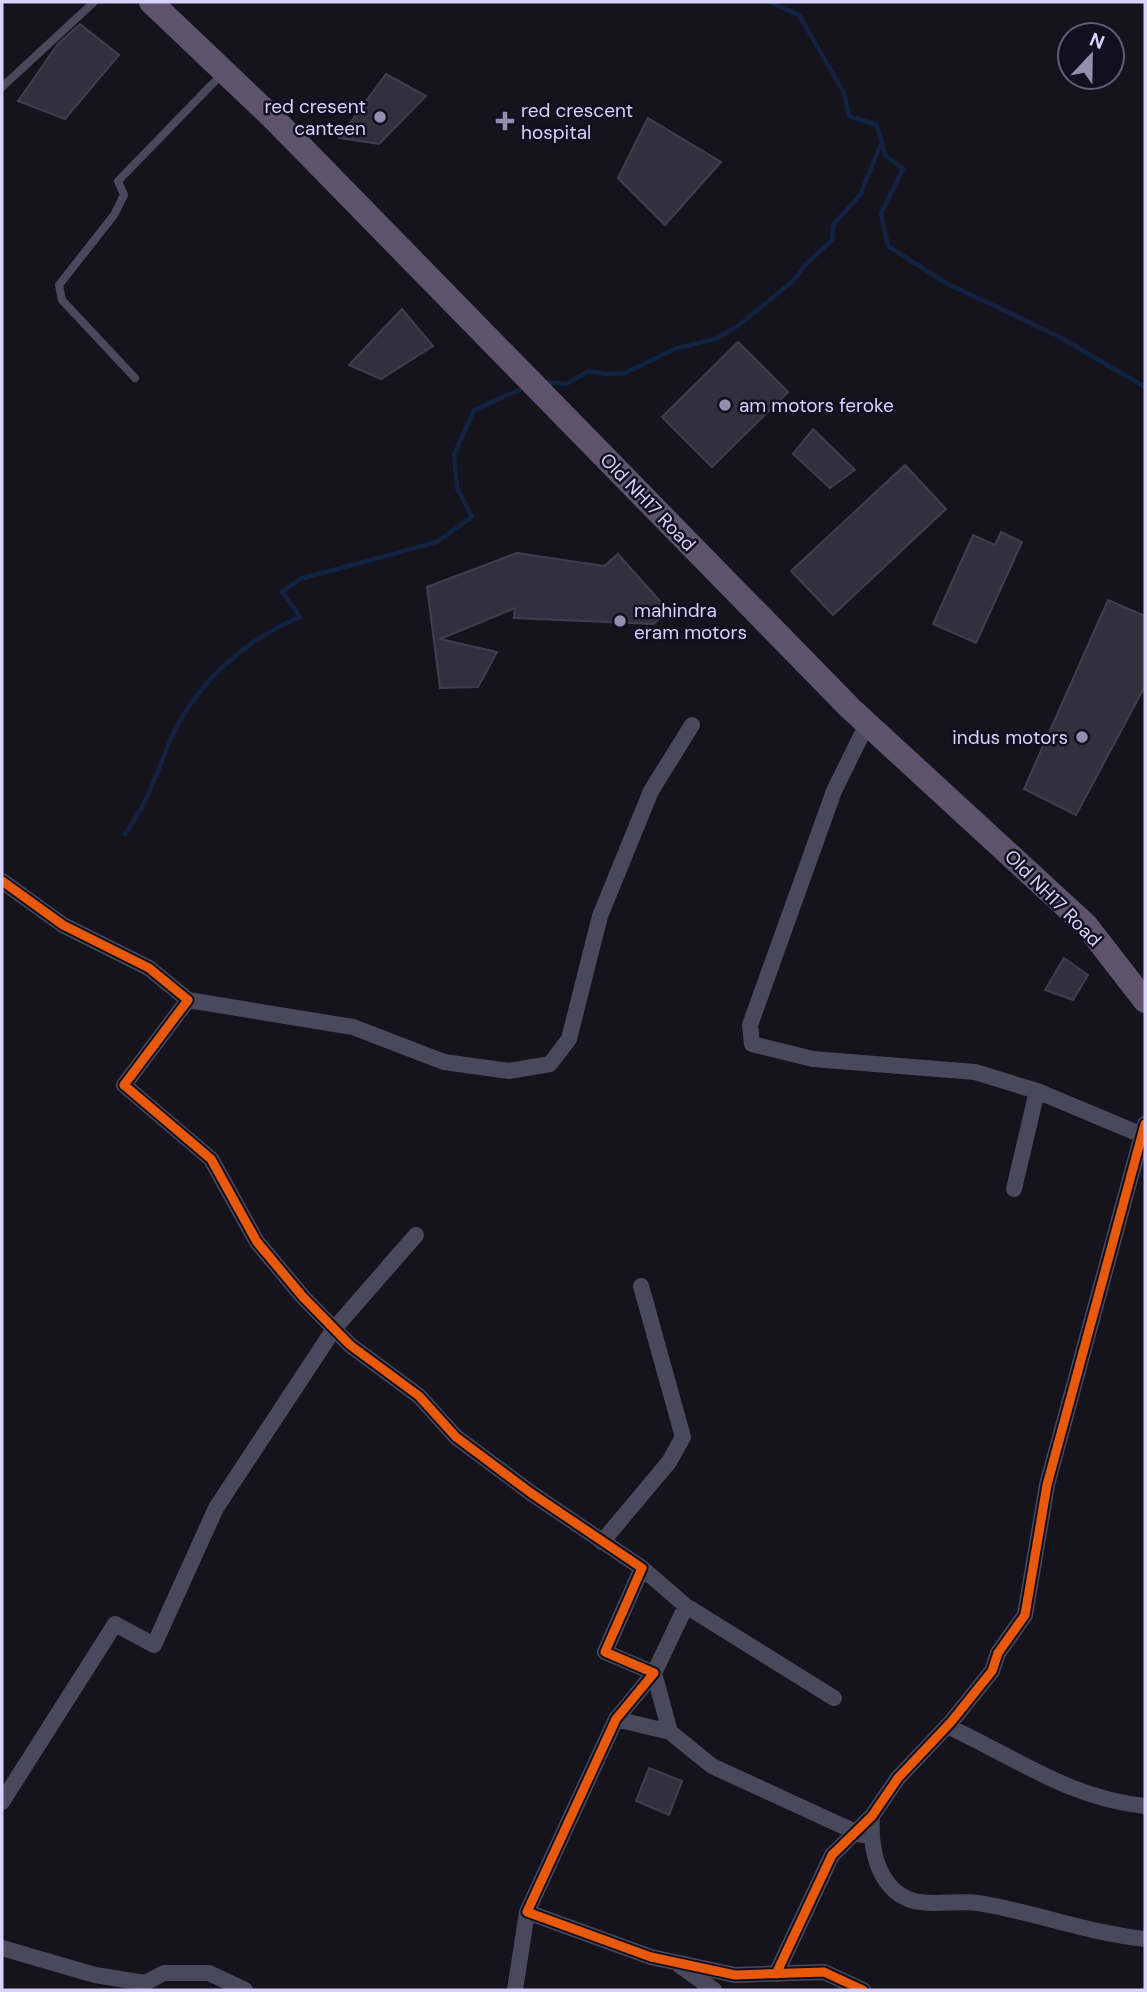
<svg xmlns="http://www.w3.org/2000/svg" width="1147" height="1992" viewBox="0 0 1147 1992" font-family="'DM Sans',sans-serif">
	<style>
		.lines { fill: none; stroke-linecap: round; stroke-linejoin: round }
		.stream { stroke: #122341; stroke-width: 4.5 }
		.building { fill: #33303e; stroke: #413d4f; stroke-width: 2 }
		.service { stroke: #4a495c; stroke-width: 8 }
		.minor { stroke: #4a495c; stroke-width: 16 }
		.primary { stroke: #5d536c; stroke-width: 24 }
		.cycleway-casing { stroke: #120f20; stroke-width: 13 }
		.cycleway { stroke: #e8590c; stroke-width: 9 }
		.poi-dot { fill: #938ead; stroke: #120f20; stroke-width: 2.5 }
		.labels { text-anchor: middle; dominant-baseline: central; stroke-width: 5; stroke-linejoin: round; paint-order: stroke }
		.poi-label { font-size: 19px; fill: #d7d1fb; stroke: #120f20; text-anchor: start }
		.street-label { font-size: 19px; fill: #d7d1fb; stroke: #120f20 }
	</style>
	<rect width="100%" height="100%" fill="#15131c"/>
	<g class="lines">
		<!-- stream -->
		<path class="stream" d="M 770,2 L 799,15 L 844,93 L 849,116 L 877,125 L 885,155 L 903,169 L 881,213 L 888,246 L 946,283 L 1058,336 L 1145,387
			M 545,382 L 566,384 L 589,371 L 606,374 L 625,373 L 677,348 L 716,339 L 739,325 L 793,281 L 805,265 L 832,240 L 833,225 L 860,195 L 881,144
			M 125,834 C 146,805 156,776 169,743 C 194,685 243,641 300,617 L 282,592 L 300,579 L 437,542 L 472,517 L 457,488 L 454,455 L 474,410 L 519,390"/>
	</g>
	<!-- building -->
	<path class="building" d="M 80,24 L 119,55 L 65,119 L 18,101 L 58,44 Z
		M 386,74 L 426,96 L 379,144 L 339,138 Z
		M 648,118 L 721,162 L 665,225 L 618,178 Z
		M 402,309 L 433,346 L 381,379 L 349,365 Z
		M 738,342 L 788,392 L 712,467 L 662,417 Z
		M 813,429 L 855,470 L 830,488 L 793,454 Z
		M 905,465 L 946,509 L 833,615 L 791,571 Z
		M 1001,532 L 1022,542 L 976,643 L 933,624 L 973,535 L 995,545 Z
		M 517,553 L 604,566 L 618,554 L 667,609 L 654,624 L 514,618 L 515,608 L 440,639 L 497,652 L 478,687 L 440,688 L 427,587 Z
		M 1108,600 L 1145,616 L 1145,686 L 1076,815 L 1024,789 Z
		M 1064,958 L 1088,975 L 1073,1000 L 1045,990 Z
		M 649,1768 L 682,1781 L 669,1815 L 636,1801 Z"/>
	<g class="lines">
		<!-- service -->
		<path class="service" d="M 2,87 L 94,2
			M 135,378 L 62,300 L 59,285 L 114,215 L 124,195 L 118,181 L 222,74"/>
		<!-- minor -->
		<path class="minor" d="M 867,724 L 834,791 L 750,1025 L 752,1044 L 813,1059 L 975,1072 L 1037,1091 L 1142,1135
			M 2,881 L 63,925 L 149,968 L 188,1000 L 124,1085 L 211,1159 L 257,1242 L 303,1297 L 350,1345 L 419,1396 L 456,1437 L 531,1493 L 642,1568 L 605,1652 L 654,1673 L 616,1719 L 527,1912 L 651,1957 L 735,1975 L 824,1972 L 863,1990
			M 188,1000 L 353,1027 L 444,1062 L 509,1071 L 550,1064 L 569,1039 L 600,916 L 651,791 L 692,725
			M 1014,1189 L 1037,1091
			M 602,1542 L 669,1462 L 683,1437 L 641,1286
			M 642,1568 L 686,1606 L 654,1673 L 670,1732
			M 686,1606 L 834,1698
			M 616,1719 L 670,1732 L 712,1766 L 862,1835
			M 947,1726 C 1015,1757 1068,1798 1145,1806
			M 2,1802 L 115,1624 L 154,1645 L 216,1508 L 334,1329 L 416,1235
			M 872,1816 C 870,1845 876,1885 908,1899 C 928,1907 957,1900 978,1903 C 1035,1912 1088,1933 1145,1939
			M 2,1948 L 95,1975 L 145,1983 L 164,1973 L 209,1973 L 245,1990
			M 679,1965 L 714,1990
			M 776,1974 L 832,1855 L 872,1816 L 898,1778 L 951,1722 L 992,1671 L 998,1653 L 1025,1615 L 1047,1485 L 1145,1124
			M 515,1990 L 527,1912"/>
		<!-- primary -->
		<path class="primary" d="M 151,2 L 275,120 L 850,708 L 1086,925 L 1145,1001"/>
		<!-- cycleway casing -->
		<g class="cycleway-casing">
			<path id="cycleway" d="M 2,881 L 63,925 L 149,968 L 188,1000 L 124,1085 L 211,1159 L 257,1242 L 303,1297 L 350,1345 L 419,1396 L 456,1437 L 531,1493 L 642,1568 L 605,1652 L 654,1673 L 616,1719 L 527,1912 L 651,1957 L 735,1975 L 824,1972 L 863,1990
				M 776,1974 L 832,1855 L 872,1816 L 898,1778 L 951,1722 L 992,1671 L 998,1653 L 1025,1615 L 1047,1485 L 1145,1124"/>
		</g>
		<!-- cycleway -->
		<use href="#cycleway" class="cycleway"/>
	</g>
	<!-- markers -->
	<g class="poi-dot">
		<circle cx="380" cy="117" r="7"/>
		<path d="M501.5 110.5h7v7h7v7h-7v7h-7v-7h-7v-7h7z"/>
		<circle cx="725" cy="405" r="7"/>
		<circle cx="620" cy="621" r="7"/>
		<circle cx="1082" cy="737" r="7"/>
	</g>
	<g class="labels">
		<!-- poi labels -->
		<g class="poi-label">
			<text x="366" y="106" text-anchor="end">red cresent<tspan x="366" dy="22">canteen</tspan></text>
			<text x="521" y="110">red crescent<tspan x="521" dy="22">hospital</tspan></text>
			<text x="739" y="405">am motors feroke</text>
			<text x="634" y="610">mahindra<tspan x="634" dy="22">eram motors</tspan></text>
			<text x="1068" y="737" text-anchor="end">indus motors</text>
		</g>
		<!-- street labels -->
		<g class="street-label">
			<text transform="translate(648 502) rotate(46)">Old NH17 Road</text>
			<text transform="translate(1053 898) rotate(45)">Old NH17 Road</text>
		</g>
	</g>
	<!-- border -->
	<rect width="1147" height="1992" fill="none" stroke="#d7d1fb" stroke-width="7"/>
	<!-- north arrow -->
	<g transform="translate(1091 56) rotate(22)"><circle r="33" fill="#120f20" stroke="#615d78" stroke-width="2"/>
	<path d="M0-5L12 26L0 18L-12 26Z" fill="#938ead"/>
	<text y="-10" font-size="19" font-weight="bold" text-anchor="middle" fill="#d7d1fb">N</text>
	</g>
</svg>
